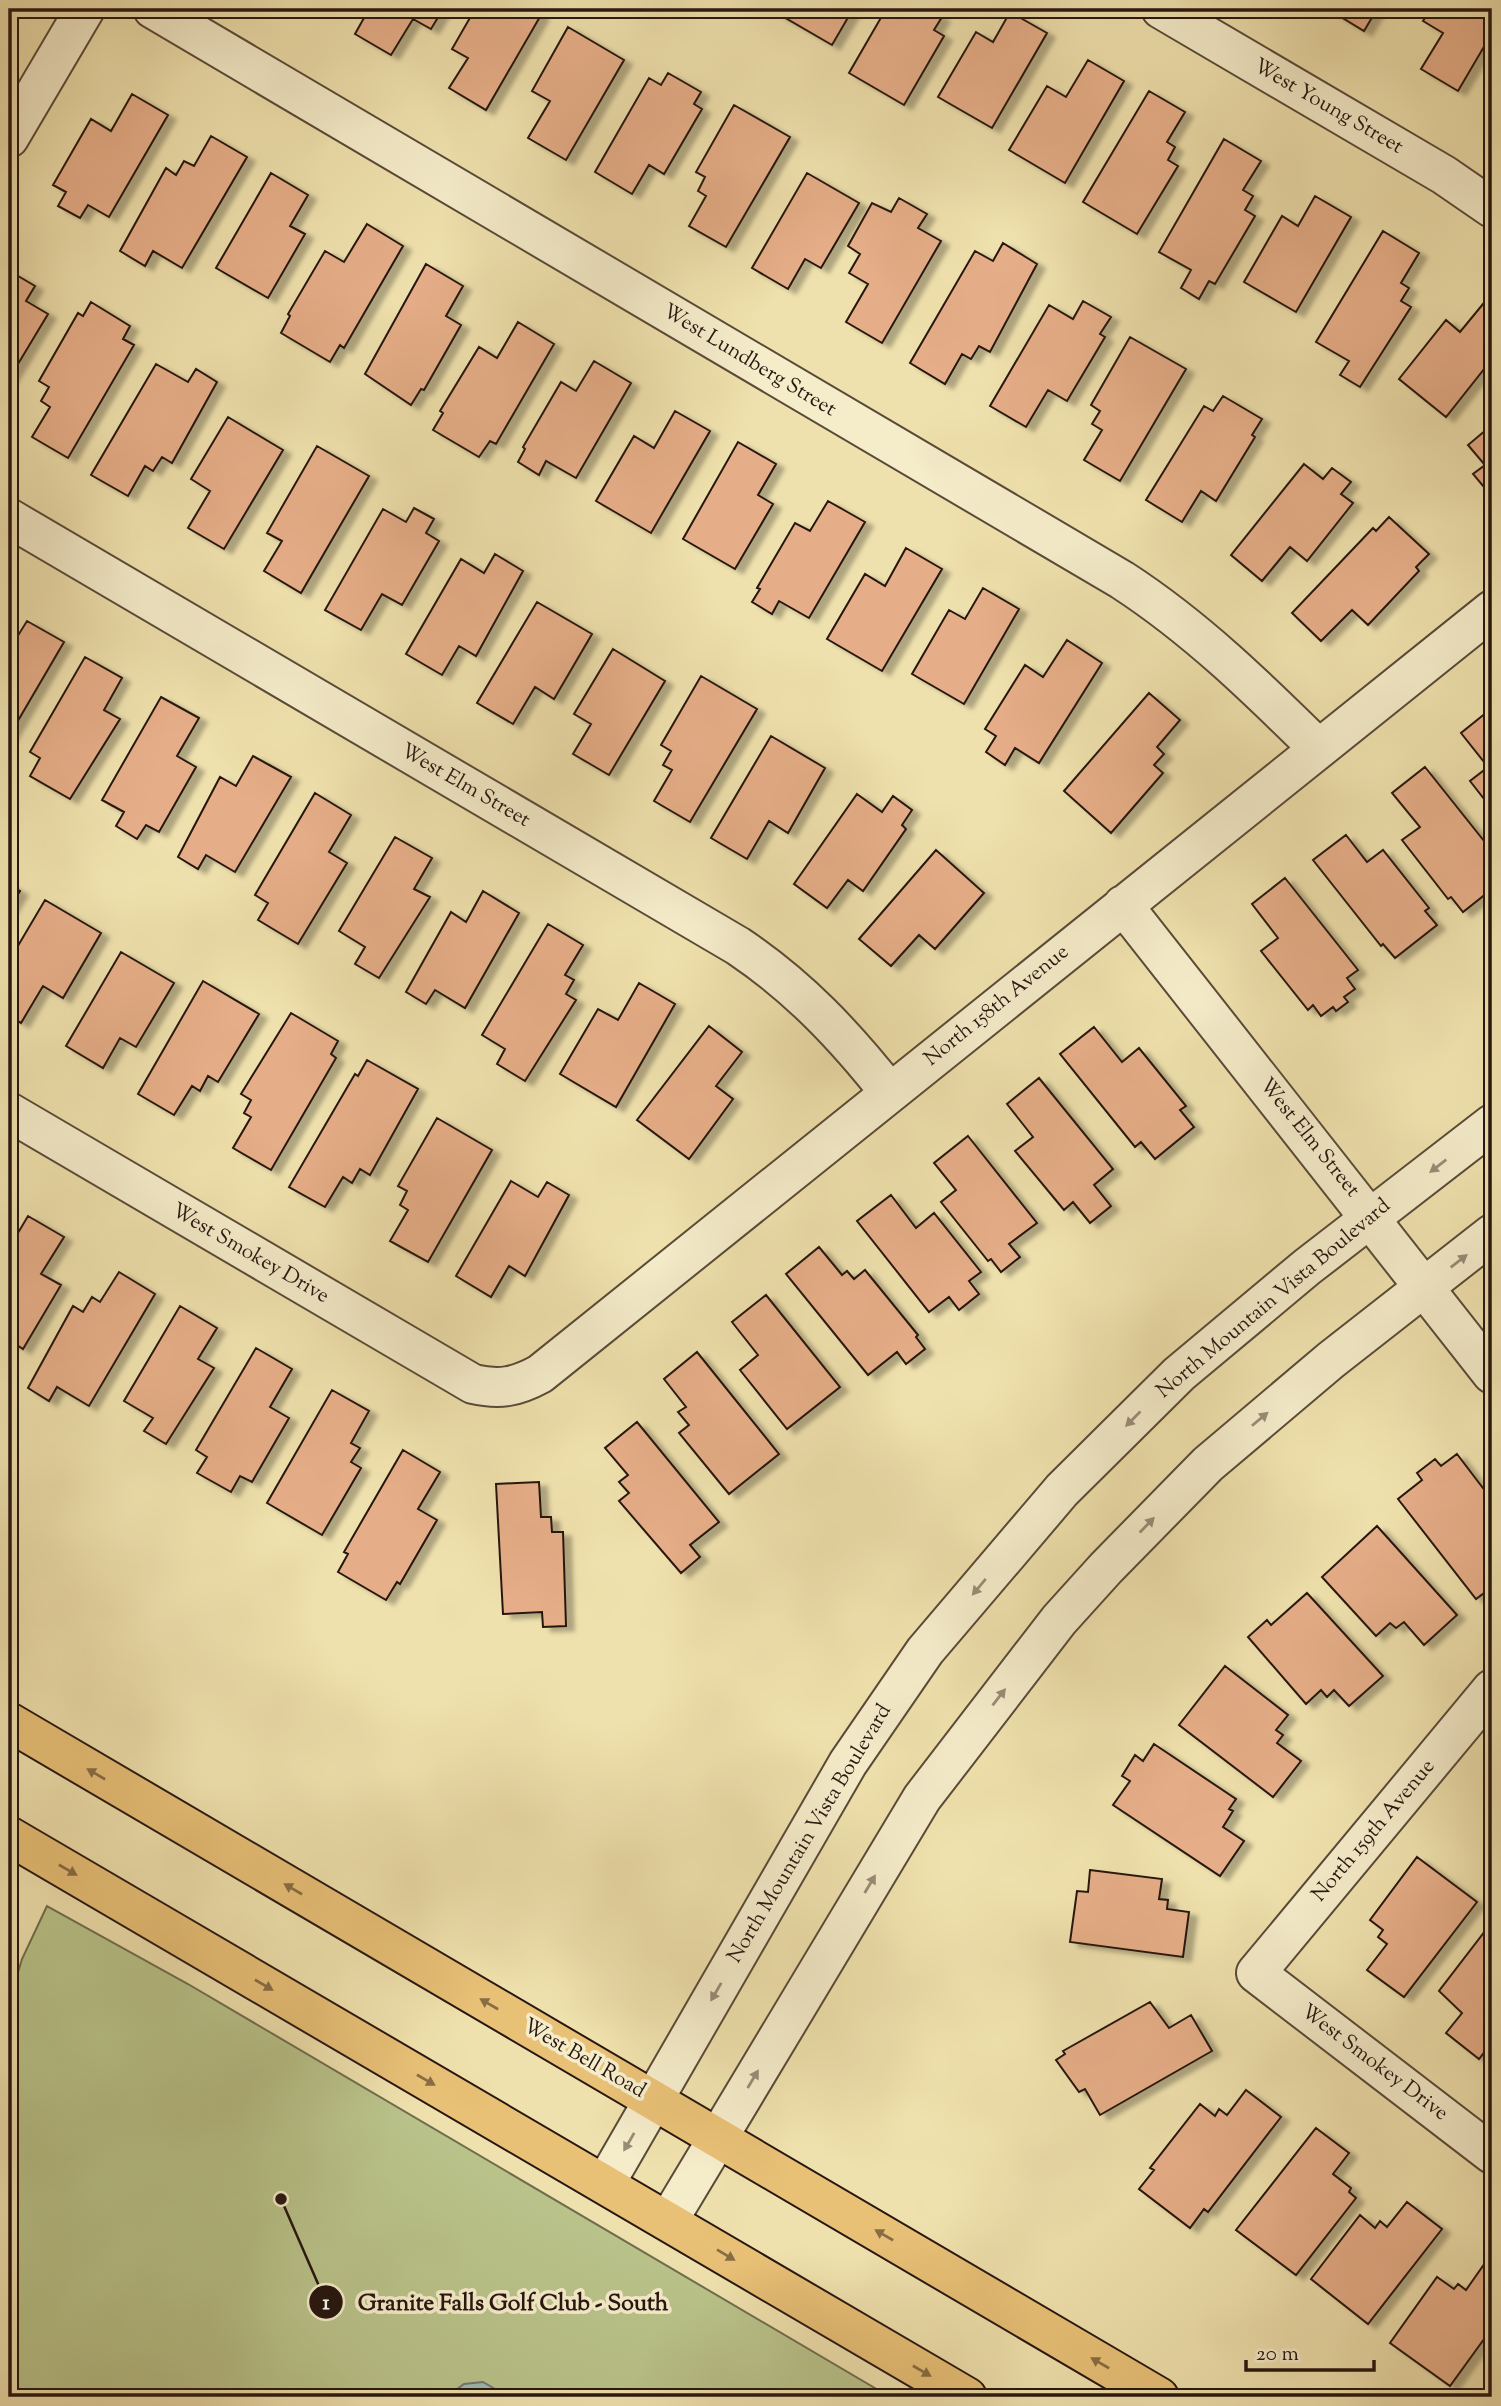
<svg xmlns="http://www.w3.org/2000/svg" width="1501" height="2406" viewBox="0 0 1501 2406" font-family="'Sorts Mill Goudy',serif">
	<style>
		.green { fill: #b9c38a; stroke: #706d4e; stroke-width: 2 }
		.water { fill: #9dbbb4; stroke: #6e7973; stroke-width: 2 }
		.building { fill: #e6ae88; stroke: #271711; stroke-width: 2; filter: url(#shadow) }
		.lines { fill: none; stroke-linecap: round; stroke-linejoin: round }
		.minor-casing { stroke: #594a38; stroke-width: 42 }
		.tertiary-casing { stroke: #594a38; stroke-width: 42 }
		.primary-casing { stroke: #271711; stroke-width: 42 }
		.minor { stroke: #f5ecca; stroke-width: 38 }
		.tertiary { stroke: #f5ecca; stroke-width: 38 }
		.primary { stroke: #e8c076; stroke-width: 38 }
		.oneway { fill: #988c77 }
		.oneway2 { fill: #886c44 }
		.labels { text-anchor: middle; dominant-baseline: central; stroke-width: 7; stroke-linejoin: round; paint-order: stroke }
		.street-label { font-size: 21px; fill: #271711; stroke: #f5ecca }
		.leader { fill: none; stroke: #271711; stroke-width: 2.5 }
		.callout-dot { fill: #271711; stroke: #f5ecca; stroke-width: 2.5 }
		.mark-label { font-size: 21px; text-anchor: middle; font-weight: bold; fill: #fff }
		.callout-label { font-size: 23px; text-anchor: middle; font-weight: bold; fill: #271711; stroke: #f5ecca; stroke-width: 7; stroke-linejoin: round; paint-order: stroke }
	</style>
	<defs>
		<filter id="shadow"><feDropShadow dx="8" dy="4.5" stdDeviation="2" flood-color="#0004"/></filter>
	</defs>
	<rect width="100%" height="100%" fill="#efe1ad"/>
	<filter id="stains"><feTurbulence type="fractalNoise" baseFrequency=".00286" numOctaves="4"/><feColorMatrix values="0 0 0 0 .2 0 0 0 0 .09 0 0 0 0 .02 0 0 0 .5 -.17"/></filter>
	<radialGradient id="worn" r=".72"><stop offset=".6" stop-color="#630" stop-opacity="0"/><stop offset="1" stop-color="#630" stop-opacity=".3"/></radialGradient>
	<!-- green -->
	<path class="green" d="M 47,1906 L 188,1984 L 890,2397 L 9,2397 L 9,2002 L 22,1959 Z"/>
	<!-- water -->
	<path class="water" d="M 483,2382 L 509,2397 L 446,2397 L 464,2384 Z"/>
	<!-- building -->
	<path class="building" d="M 369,9 L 443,9 L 431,29 L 413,19 L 391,55 L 355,34 Z
		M 475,9 L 535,9 L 541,15 L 486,110 L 449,88 L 468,58 L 452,49 Z
		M 779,9 L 853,9 L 832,45 L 777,13 Z
		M 886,9 L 935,9 L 933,12 L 942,17 L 934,30 L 944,36 L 904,105 L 849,73 Z
		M 1328,9 L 1377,9 L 1364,31 Z
		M 1431,9 L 1492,9 L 1492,33 L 1458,91 L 1421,69 L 1443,33 L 1423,21 Z
		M 1010,12 L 1047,33 L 992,128 L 938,97 L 976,32 L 993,42 Z
		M 568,27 L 624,60 L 566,160 L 528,138 L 550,101 L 532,91 Z
		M 1088,60 L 1124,81 L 1065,183 L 1009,150 L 1047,86 L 1066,97 Z
		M 668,73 L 701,92 L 694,104 L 702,109 L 664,174 L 649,165 L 632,194 L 595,172 L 649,78 L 661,85 Z
		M 1149,91 L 1185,112 L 1167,142 L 1175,147 L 1168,160 L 1178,166 L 1137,234 L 1083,202 Z
		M 132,94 L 168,115 L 109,217 L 88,205 L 80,218 L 58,206 L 66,192 L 53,185 L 91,119 L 111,131 Z
		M 734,105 L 790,137 L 726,247 L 689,226 L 706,196 L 698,191 L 705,177 L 696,172 Z
		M 211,136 L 247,157 L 182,268 L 153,251 L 145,266 L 120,251 L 166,168 L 176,175 L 184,161 L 194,166 Z
		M 1224,139 L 1261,161 L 1243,190 L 1253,196 L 1245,210 L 1255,216 L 1215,284 L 1209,281 L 1199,299 L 1181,288 L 1191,270 L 1159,252 Z
		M 271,173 L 308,195 L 290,226 L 305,234 L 268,298 L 216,268 Z
		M 807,173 L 859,203 L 821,268 L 805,259 L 788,289 L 752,268 Z
		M 1315,196 L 1351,217 L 1296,312 L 1244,282 L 1282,216 L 1298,226 Z
		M 899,198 L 927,214 L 918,228 L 941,241 L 882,343 L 846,322 L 868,284 L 849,273 L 860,254 L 848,246 L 872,203 L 891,212 Z
		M 367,224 L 403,246 L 344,348 L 340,345 L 330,362 L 281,333 L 290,316 L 288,314 L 325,251 L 344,262 Z
		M 1383,231 L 1419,253 L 1401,283 L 1409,288 L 1401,301 L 1411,307 L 1360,387 L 1340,375 L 1349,361 L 1316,342 Z
		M 1003,243 L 1037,264 L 990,352 L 979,346 L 971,359 L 962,354 L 945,384 L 910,363 L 975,251 L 993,261 Z
		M 426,264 L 463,286 L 446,316 L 461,325 L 424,390 L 421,389 L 411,405 L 365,374 Z
		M 13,273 L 35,286 L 26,301 L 48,314 L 9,379 L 9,281 Z
		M 1083,301 L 1111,317 L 1100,334 L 1105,337 L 1067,401 L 1048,390 L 1026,427 L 990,406 L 1049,305 L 1073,319 Z
		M 91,302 L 130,326 L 123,339 L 134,345 L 68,458 L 32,437 L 50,407 L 41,401 L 49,387 L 39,381 L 78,313 L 83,316 Z
		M 1483,304 L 1492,311 L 1492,359 L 1446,417 L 1399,379 L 1446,320 L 1460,332 Z
		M 518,322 L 554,344 L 496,444 L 490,441 L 479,457 L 433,430 L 443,413 L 440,411 L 479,347 L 497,358 Z
		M 1130,337 L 1186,369 L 1120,481 L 1084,460 L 1102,430 L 1092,424 L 1100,411 L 1091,405 Z
		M 594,361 L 631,383 L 576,478 L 546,461 L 539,475 L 518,462 L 525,449 L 523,447 L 561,382 L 576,391 Z
		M 156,364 L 188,382 L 196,369 L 217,382 L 172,463 L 162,457 L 153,471 L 145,466 L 128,496 L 91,475 Z
		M 1223,396 L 1262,419 L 1252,435 L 1255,437 L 1216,501 L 1201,491 L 1182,522 L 1146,500 L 1204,406 L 1213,411 Z
		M 675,411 L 710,431 L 651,533 L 596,501 L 634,436 L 654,448 Z
		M 228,417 L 283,450 L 224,549 L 188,528 L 210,491 L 191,479 Z
		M 1492,425 L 1492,490 L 1489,493 L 1473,474 L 1485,465 L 1468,445 Z
		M 738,442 L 776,464 L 758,495 L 773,504 L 735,569 L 683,539 Z
		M 317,446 L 369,476 L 301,593 L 264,571 L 282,541 L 267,533 Z
		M 1304,464 L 1323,479 L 1332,468 L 1351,482 L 1341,494 L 1353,503 L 1307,561 L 1290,547 L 1262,581 L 1231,555 Z
		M 828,501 L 865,522 L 809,618 L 779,601 L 772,614 L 752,602 L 760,589 L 757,588 L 795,523 L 810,531 Z
		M 414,508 L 434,519 L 426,533 L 439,541 L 402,605 L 382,594 L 361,630 L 325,610 L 383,509 L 406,522 Z
		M 1389,517 L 1429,554 L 1416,567 L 1419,571 L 1368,625 L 1352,610 L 1321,641 L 1292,613 L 1373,528 L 1376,531 Z
		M 906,548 L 942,569 L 882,671 L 827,639 L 865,574 L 885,586 Z
		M 495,554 L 523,571 L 476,656 L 459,646 L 442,675 L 406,654 L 461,559 L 484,573 Z
		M 983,588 L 1019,609 L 964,704 L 912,674 L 949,610 L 965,619 Z
		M 537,602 L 592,634 L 554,699 L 535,687 L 513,724 L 477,703 Z
		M 27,621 L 64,642 L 9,736 L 9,650 Z
		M 1067,640 L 1102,663 L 1039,763 L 1015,748 L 1005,765 L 986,752 L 996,736 L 985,729 L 1025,665 L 1043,677 Z
		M 613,649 L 665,681 L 609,775 L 573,754 L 591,724 L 574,714 Z
		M 85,657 L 122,678 L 104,710 L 120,719 L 70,799 L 30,776 L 40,758 L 30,752 Z
		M 701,676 L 757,709 L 690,822 L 654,801 L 672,770 L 663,765 L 671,751 L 661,745 Z
		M 1149,693 L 1180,720 L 1157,747 L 1164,754 L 1154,765 L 1163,773 L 1111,833 L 1064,791 Z
		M 161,697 L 199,718 L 177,756 L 196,767 L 159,832 L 146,825 L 137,839 L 116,826 L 124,812 L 102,800 Z
		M 1492,708 L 1492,809 L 1470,781 L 1488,767 L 1461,733 Z
		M 771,736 L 825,768 L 788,833 L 769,821 L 747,859 L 711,838 Z
		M 253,756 L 291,777 L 235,872 L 206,855 L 198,869 L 178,857 L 220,777 L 236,786 Z
		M 1425,767 L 1492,851 L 1492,889 L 1463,912 L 1451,897 L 1448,899 L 1402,840 L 1420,827 L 1392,793 Z
		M 315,793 L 351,815 L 329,852 L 347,863 L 298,944 L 258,920 L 268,903 L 255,895 Z
		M 857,794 L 882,812 L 893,796 L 912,810 L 902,825 L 906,829 L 863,891 L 848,880 L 827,908 L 794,884 Z
		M 1346,835 L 1367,862 L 1383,850 L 1429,908 L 1425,911 L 1437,925 L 1395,958 L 1383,944 L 1381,946 L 1313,860 Z
		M 395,837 L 432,858 L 414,889 L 430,897 L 379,978 L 355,964 L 365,947 L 339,931 Z
		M 936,850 L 984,893 L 935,949 L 919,935 L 891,966 L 859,939 Z
		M 1285,878 L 1358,970 L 1347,978 L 1355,989 L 1344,997 L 1348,1002 L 1336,1011 L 1333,1007 L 1321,1016 L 1313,1005 L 1308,1010 L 1261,951 L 1278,938 L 1252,904 Z
		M 9,884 L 20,891 L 9,909 Z
		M 483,891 L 519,913 L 465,1008 L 435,990 L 426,1004 L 406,992 L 451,912 L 466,922 Z
		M 45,900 L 101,933 L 63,998 L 43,986 L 21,1023 L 9,1015 L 9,961 Z
		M 548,924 L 583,945 L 565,975 L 574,980 L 566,994 L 576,1000 L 525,1081 L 497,1064 L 505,1049 L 482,1035 Z
		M 121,952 L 174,983 L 136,1047 L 120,1038 L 103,1068 L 66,1046 Z
		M 203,981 L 259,1014 L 218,1082 L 208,1076 L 200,1091 L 192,1086 L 174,1115 L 138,1094 Z
		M 639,983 L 675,1004 L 616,1107 L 560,1074 L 598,1009 L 618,1020 Z
		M 291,1013 L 338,1041 L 331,1054 L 336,1058 L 271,1170 L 233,1148 L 251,1117 L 244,1113 L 251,1100 L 241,1094 Z
		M 709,1026 L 742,1052 L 716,1086 L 733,1099 L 689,1159 L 637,1120 Z
		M 1094,1027 L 1122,1062 L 1139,1048 L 1186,1106 L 1180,1110 L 1194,1127 L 1155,1159 L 1141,1142 L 1135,1147 L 1060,1054 Z
		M 367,1060 L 418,1089 L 370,1175 L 360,1169 L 352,1183 L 343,1177 L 325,1207 L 289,1187 L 355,1074 L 358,1076 Z
		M 1039,1078 L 1113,1169 L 1094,1185 L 1111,1206 L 1090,1223 L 1073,1202 L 1064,1210 L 1015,1151 L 1033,1137 L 1007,1104 Z
		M 437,1118 L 492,1150 L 428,1262 L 390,1241 L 408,1210 L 400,1205 L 407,1191 L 398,1186 Z
		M 968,1136 L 1037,1223 L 1009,1244 L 1020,1257 L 1001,1272 L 991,1259 L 988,1261 L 941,1202 L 956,1190 L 934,1163 Z
		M 511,1181 L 538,1197 L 547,1182 L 569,1195 L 525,1276 L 509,1266 L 491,1297 L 456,1276 Z
		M 891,1195 L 916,1228 L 934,1213 L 981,1272 L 969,1281 L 979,1294 L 959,1310 L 949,1297 L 929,1312 L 857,1221 Z
		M 28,1216 L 64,1237 L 41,1274 L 61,1285 L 23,1349 L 11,1341 L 9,1346 L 9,1248 Z
		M 819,1247 L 842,1275 L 847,1271 L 854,1279 L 865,1270 L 918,1335 L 916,1337 L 925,1349 L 906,1364 L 897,1352 L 868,1375 L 786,1274 Z
		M 119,1272 L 155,1294 L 89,1406 L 57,1387 L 49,1401 L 28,1388 L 73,1306 L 83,1312 L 92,1297 L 100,1302 Z
		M 766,1295 L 840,1387 L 787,1429 L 740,1370 L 758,1355 L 732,1322 Z
		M 180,1306 L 217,1328 L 198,1359 L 214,1368 L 166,1444 L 144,1431 L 153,1418 L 124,1401 Z
		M 256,1348 L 292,1369 L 270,1407 L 289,1418 L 252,1482 L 240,1476 L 231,1492 L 197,1473 L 207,1457 L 196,1450 Z
		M 697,1352 L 779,1454 L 729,1494 L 679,1433 L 689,1425 L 678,1412 L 686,1407 L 664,1379 Z
		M 332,1390 L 369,1411 L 351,1443 L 360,1448 L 351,1462 L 361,1468 L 322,1535 L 267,1503 Z
		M 637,1422 L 719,1522 L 690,1545 L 700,1557 L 681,1573 L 619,1501 L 629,1493 L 619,1482 L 628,1475 L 605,1448 Z
		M 403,1450 L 440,1472 L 418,1509 L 437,1520 L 400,1584 L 397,1582 L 386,1600 L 338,1572 L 348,1554 L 344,1552 Z
		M 1457,1454 L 1492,1500 L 1492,1587 L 1476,1599 L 1398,1499 L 1422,1480 L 1417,1473 L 1435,1459 L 1441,1466 Z
		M 539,1482 L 541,1517 L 551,1517 L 552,1532 L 563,1532 L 566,1626 L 543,1627 L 542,1612 L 503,1614 L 496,1484 Z
		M 1377,1526 L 1457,1615 L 1424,1645 L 1404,1622 L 1396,1628 L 1390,1623 L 1376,1636 L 1322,1577 Z
		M 1307,1593 L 1383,1676 L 1349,1706 L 1334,1690 L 1327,1697 L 1321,1690 L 1306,1704 L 1248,1637 L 1267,1620 L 1271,1625 Z
		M 1225,1666 L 1288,1715 L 1276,1730 L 1283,1735 L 1277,1743 L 1301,1761 L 1273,1797 L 1179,1725 Z
		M 1154,1744 L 1236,1799 L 1229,1809 L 1233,1811 L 1223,1827 L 1244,1841 L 1220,1876 L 1113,1805 L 1130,1781 L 1122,1776 L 1135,1755 L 1143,1761 Z
		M 1417,1857 L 1477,1902 L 1404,1997 L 1367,1970 L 1387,1944 L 1378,1937 L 1383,1930 L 1370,1920 Z
		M 1090,1870 L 1162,1879 L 1159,1899 L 1168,1900 L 1167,1909 L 1189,1912 L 1183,1957 L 1070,1942 L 1077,1891 L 1088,1892 Z
		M 1492,1922 L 1492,2042 L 1479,2059 L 1446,2033 L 1462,2013 L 1439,1991 Z
		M 1150,2002 L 1169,2028 L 1191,2015 L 1212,2051 L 1100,2115 L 1085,2089 L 1079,2092 L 1056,2060 L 1065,2054 L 1063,2051 Z
		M 1246,2090 L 1281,2117 L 1208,2212 L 1204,2209 L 1190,2228 L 1139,2189 L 1154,2170 L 1150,2168 L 1200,2104 L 1215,2116 L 1219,2109 L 1227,2115 Z
		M 1316,2128 L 1349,2153 L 1333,2174 L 1351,2188 L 1349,2192 L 1356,2198 L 1296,2275 L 1236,2230 Z
		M 1407,2202 L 1442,2229 L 1368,2324 L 1311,2279 L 1360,2215 L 1375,2228 L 1380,2221 L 1387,2227 Z
		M 1485,2263 L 1492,2268 L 1492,2328 L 1450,2386 L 1390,2343 L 1437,2277 L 1454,2289 L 1458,2284 L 1466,2290 Z"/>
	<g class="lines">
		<!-- minor casing -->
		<g class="minor-casing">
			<path id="minor" d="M 153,9 L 1122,580 C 1196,628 1257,688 1319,749
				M 1161,9 L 1444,175 L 1492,208
				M 9,138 L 85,9
				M 9,518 L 738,946 C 799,987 845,1036 890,1093
				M 1123,905 L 1492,1374
				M 9,1112 L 473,1384 C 500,1390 516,1387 540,1374 L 1492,610
				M 1492,1689 L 1256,1973 L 1492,2154"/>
		</g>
		<!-- tertiary casing -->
		<g class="tertiary-casing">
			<path id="tertiary" d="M 605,2184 L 848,1763 L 925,1651 L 1062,1490 L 1179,1374 L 1307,1267 L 1492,1124
				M 668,2221 L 922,1798 L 1059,1620 L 1106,1568 L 1208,1464 L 1331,1360 L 1492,1234"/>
		</g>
		<!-- primary casing -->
		<g class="primary-casing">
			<path id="primary" d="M 9,1722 L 1159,2397
				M 9,1836 L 967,2397"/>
		</g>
		<!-- minor -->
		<use href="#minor" class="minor"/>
		<!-- tertiary -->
		<use href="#tertiary" class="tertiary"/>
		<!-- primary -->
		<use href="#primary" class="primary"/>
	</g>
	<!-- one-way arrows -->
	<defs><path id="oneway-solid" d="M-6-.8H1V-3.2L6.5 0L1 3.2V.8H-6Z" transform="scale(1.75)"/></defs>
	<g class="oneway">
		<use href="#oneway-solid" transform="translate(1438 1166) rotate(142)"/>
		<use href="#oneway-solid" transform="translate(1459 1261) rotate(-38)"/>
		<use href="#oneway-solid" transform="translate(1133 1419) rotate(135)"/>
		<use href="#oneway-solid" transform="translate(1260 1419) rotate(-40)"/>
		<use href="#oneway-solid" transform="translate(1147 1525) rotate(-46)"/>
		<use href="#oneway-solid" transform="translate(979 1587) rotate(130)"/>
		<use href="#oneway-solid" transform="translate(999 1697) rotate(-52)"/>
		<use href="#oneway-solid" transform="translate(870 1884) rotate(-59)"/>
		<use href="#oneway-solid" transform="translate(716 1992) rotate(120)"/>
		<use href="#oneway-solid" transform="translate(753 2079) rotate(-59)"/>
		<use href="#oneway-solid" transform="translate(629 2142) rotate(120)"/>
	</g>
	<g class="oneway2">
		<use href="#oneway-solid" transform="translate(96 1774) rotate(-150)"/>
		<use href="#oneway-solid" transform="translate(68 1870) rotate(30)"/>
		<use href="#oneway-solid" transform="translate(293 1889) rotate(-150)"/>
		<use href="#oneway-solid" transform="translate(264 1985) rotate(30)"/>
		<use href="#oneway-solid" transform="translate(489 2004) rotate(-150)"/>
		<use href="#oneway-solid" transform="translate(426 2080) rotate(30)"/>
		<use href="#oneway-solid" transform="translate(884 2235) rotate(-150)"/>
		<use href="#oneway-solid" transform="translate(726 2255) rotate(31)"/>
		<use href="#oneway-solid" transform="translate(1100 2363) rotate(-150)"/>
		<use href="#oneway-solid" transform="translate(922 2371) rotate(30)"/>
	</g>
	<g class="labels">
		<!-- street labels -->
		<g class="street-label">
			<text transform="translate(1328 107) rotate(30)">West Young Street</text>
			<text transform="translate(749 361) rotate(31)">West Lundberg Street</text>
			<text transform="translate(465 786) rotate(30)">West Elm Street</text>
			<text transform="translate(997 1006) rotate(-39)">North 158th Avenue</text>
			<text transform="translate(1309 1138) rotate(51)">West Elm Street</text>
			<text transform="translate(250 1254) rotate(30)">West Smokey Drive</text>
			<text transform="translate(1274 1299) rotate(-40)">North Mountain Vista Boulevard</text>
			<text transform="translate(1374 1831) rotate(-50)">North 159th Avenue</text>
			<text transform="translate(810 1834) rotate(-59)">North Mountain Vista Boulevard</text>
			<text transform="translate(584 2059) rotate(30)">West Bell Road</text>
			<text transform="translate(1374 2063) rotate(37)">West Smokey Drive</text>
		</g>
	</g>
	<!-- callouts -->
	<path class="leader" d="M281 2199L326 2302"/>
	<g class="callout-dot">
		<circle cx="281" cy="2199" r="7"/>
		<circle cx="326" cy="2302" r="18"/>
	</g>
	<g class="mark-label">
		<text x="326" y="2309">1</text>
	</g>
	<g class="callout-label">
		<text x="513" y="2310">Granite Falls Golf Club - South</text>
	</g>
	<!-- margin -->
	<rect width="1501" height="2406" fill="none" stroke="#efe1ad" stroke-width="35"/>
	<rect x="10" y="10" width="1480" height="2385" fill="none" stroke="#271711" stroke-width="3.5"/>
	<rect x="18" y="18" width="1466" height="2371" fill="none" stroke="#271711" stroke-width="2"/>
	<!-- scale -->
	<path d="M1246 2360v10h128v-10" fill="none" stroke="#271711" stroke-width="3.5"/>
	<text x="1256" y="2360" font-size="21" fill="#271711" stroke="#f5ecca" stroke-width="5" paint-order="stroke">20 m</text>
	<rect width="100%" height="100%" filter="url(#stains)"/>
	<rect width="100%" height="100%" fill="url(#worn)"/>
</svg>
